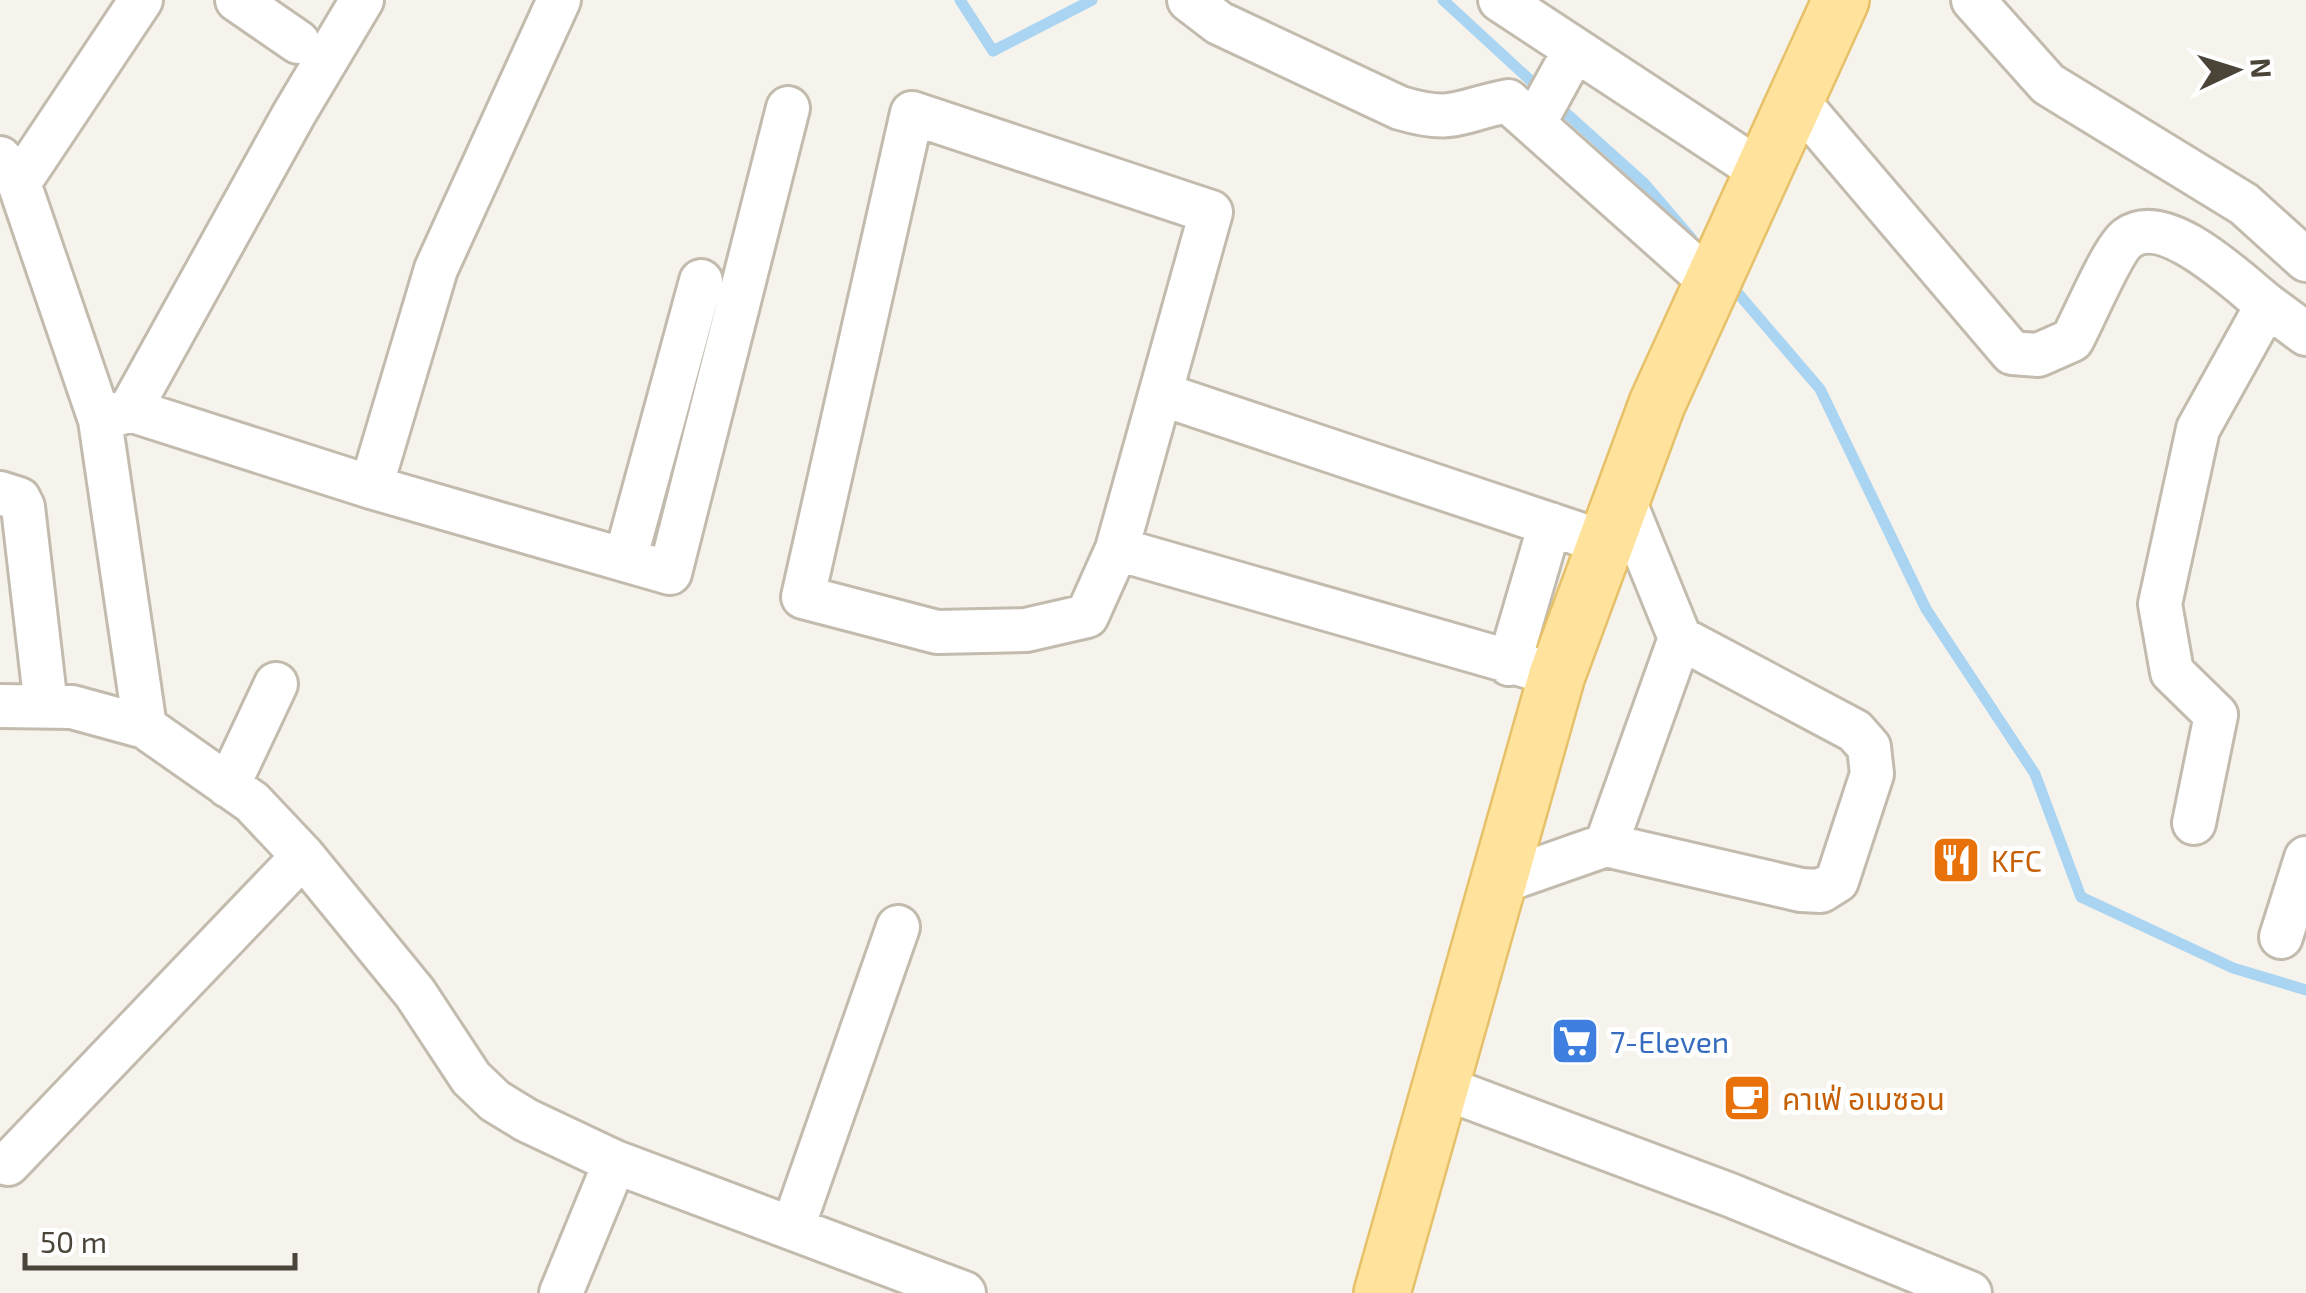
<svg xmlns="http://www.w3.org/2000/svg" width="2306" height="1293" viewBox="0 0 2306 1293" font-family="'Exo 2','Noto Sans Thai',sans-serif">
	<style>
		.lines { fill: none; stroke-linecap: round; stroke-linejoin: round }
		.stream { stroke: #a9d4f2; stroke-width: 11 }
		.minor-casing { stroke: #c2bbae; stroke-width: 48 }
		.major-casing { stroke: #e6c16a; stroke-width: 60 }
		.minor { stroke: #fff; stroke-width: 42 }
		.major { stroke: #ffe39c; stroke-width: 55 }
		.labels { text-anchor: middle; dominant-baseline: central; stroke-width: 10; stroke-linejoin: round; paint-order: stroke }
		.food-label { font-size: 30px; fill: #c56008; stroke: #fff; text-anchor: start }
		.shop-label { font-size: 30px; fill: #366cbe; stroke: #fff; text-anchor: start }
	</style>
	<rect width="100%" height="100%" fill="#f6f3ec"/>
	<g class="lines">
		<!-- stream -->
		<path class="stream" d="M 960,0 L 993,51 L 1092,0
			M 1443,0 L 1543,92
			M 1556,104 L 1644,183 L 1692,239
			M 1730,284 L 1820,389 L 1926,609 L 2035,774 L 2081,897 L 2233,968 L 2306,990"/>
		<!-- minor casing -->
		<g class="minor-casing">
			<path id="minor" d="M 237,0 L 298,42
				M 1189,0 L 1219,23 L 1400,108 C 1455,124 1457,111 1508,101 L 1712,283
				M 1500,0 L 1762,172
				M 1973,0 L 2048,84 L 2244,204 L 2306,260
				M 1795,98 L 2012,353 L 2038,355 L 2072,340 C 2083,320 2113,248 2128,238 C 2166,211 2238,282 2267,305
				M 912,113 L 1211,212 L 1117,549 L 1087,616 L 1026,630 L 937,632 L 803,597 Z
				M 1534,124 L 1574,51
				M 0,158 L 19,183 L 100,420 L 145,727
				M 19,183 L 141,0
				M 1161,394 L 1606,543
				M 130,410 L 294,114 L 362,0
				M 100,420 L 130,410 L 371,487 L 670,573 L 788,108
				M 371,487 L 436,269 L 559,0
				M 0,493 L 19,499 L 23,507 L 46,706
				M 1117,549 L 1557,675
				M 625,560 L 701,281
				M 1509,664 L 1550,524
				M 0,706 L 72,707 L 145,727 L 252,802 L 303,856 L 415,993 L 471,1078 L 495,1101 L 526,1120 L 615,1162 L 964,1293
				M 228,786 L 276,684
				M 2194,823 L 2216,715 L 2172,672 L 2160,604 L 2198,429 L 2267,305 L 2306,334
				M 1606,845 L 1680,638
				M 1498,883 L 1606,845 L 1801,890 L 1821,891 L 1837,881 L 1872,774 L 1869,747 L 1855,731 L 1680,638 L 1623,498
				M 2281,937 L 2306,858
				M 1439,1086 L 1730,1195 L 1970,1293
				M 8,1164 L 303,856
				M 793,1227 L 898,927
				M 561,1293 L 615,1162"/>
		</g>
		<!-- major casing -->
		<g class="major-casing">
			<path id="major" d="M 1382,1293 L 1557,675 L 1657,404 L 1841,0"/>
		</g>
		<!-- minor -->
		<use href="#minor" class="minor"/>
		<!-- major -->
		<use href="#major" class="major"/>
	</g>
	<!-- icons -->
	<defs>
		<g id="restaurant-square" transform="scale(2.5)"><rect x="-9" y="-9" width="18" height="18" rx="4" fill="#e8710a" stroke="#fff"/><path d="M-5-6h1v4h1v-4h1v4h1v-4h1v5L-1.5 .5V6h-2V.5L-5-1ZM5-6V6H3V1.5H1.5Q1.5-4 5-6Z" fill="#fff"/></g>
		<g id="supermarket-square" transform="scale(2.5)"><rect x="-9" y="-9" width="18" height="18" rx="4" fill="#3f7fe0" stroke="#fff"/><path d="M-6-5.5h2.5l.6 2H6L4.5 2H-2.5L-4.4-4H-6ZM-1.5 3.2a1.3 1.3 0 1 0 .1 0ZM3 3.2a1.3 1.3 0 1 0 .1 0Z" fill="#fff"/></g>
		<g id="cafe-square" transform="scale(2.5)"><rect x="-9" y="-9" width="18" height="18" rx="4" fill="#e8710a" stroke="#fff"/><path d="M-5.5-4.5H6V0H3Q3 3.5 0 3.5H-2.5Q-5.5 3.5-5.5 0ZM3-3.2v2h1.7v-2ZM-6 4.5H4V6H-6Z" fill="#fff"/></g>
	</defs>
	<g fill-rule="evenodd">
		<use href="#restaurant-square" x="1956" y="860"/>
		<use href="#supermarket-square" x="1575" y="1041"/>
		<use href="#cafe-square" x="1747" y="1098"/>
	</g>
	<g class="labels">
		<!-- food labels -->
		<g class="food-label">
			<text x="1991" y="860">KFC</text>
			<text x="1782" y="1098">คาเฟ่ อเมซอน</text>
		</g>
		<!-- shop labels -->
		<g class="shop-label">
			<text x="1610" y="1041">7-Eleven</text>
		</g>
	</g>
	<!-- north arrow -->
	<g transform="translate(2236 70) rotate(86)" stroke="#ffffff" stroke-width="8" paint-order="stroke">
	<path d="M0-8L18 38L0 25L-18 38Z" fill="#4b4439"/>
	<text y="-15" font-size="28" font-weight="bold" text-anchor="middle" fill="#4b4439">N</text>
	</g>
	<!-- scale -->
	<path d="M25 1253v15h270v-15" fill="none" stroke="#4b4439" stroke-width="5"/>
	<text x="40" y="1253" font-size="30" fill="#4b4439" stroke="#ffffff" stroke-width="8" paint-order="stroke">50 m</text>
</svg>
